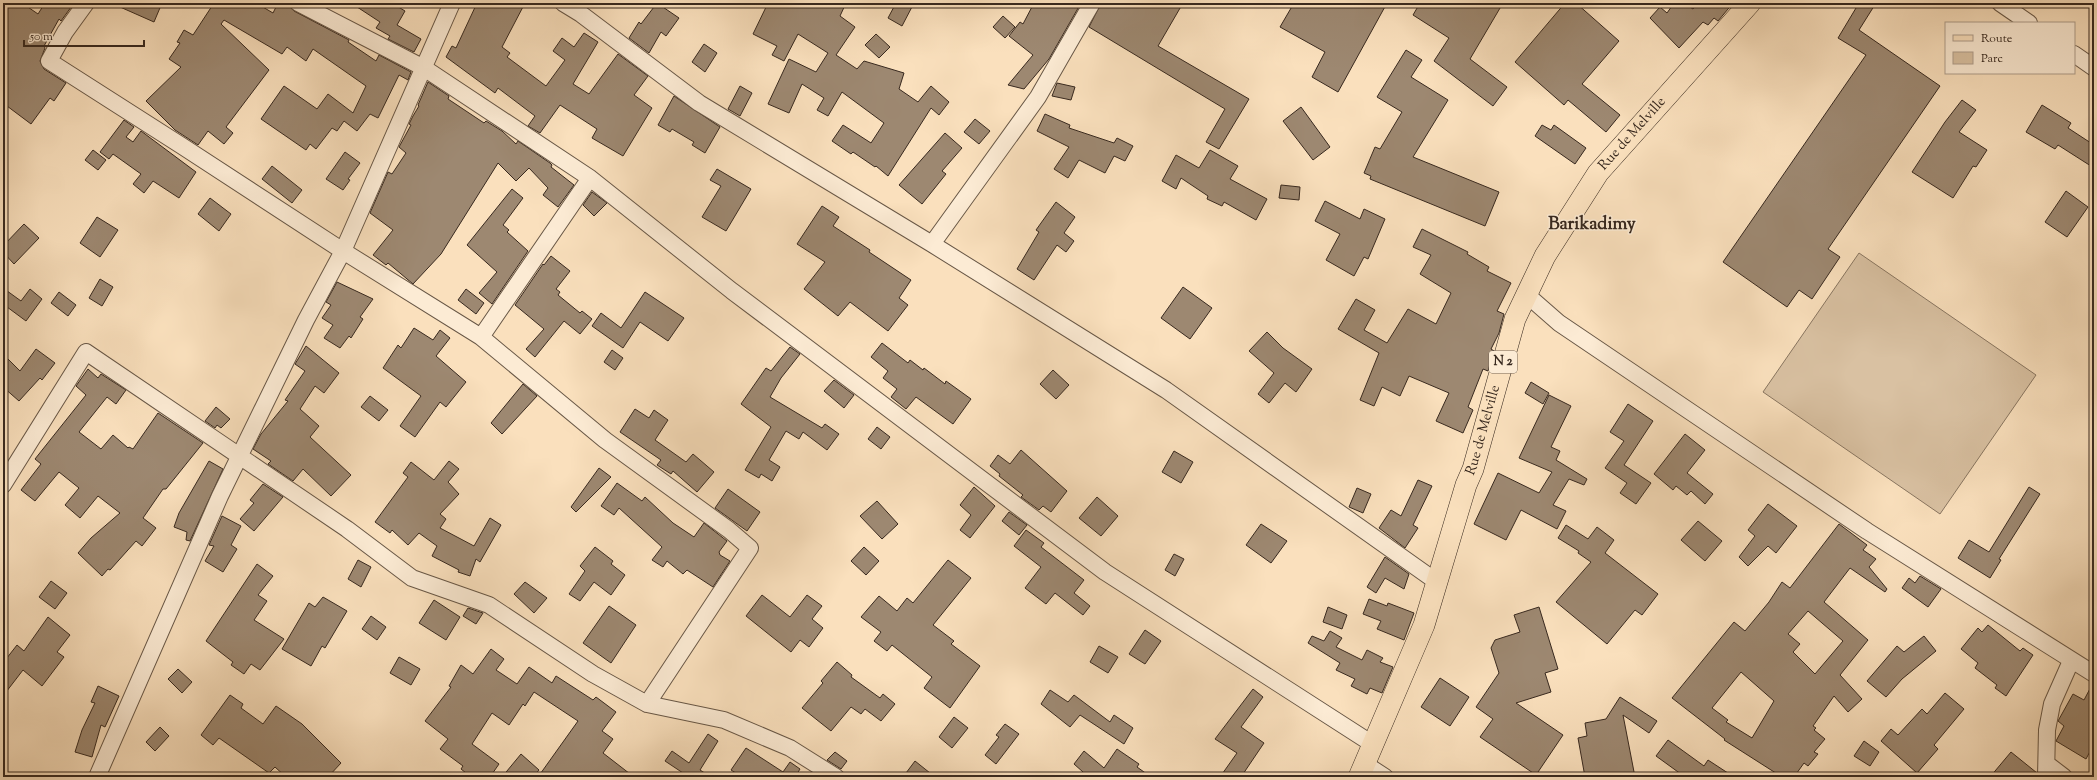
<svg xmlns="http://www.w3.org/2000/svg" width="2097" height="780" viewBox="0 0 2097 780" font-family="'Sorts Mill Goudy',serif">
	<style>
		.green { fill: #d9c1a2; stroke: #887560 }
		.building { fill: #9d8871; stroke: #38291f; fill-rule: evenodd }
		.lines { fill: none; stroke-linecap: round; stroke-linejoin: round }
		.minor-casing { stroke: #685746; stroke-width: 18 }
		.major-casing { stroke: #38291f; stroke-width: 22 }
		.minor { stroke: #fcebd4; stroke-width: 16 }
		.major { stroke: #fae0bd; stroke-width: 21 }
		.labels { text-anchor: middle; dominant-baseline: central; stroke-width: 3; stroke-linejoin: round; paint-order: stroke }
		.shield { fill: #fcebd4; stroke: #736355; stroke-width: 1 }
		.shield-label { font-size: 13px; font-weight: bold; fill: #38291f }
		.street-label { font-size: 14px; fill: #38291f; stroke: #fcebd4 }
		.district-label { font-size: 18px; font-weight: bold; fill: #38291f; stroke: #fcebd4 }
	</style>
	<rect width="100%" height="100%" fill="#fae0bd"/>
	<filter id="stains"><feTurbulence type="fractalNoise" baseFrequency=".005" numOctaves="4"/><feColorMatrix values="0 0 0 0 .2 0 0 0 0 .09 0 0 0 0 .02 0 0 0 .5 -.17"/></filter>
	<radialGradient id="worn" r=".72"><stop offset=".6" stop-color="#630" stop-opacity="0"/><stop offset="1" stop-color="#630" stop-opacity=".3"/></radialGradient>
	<!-- green -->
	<path class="green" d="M 1859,253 L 2036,375 L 1940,514 L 1763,392 Z"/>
	<!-- building -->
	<path class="building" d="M 3,3 L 22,3 L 38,14 L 45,3 L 74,3 L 61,21 L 59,19 L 44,46 L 45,48 L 40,61 L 44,69 L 66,83 L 54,101 L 50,98 L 31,124 L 3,103 Z
		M 111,3 L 162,3 L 154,22 Z
		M 214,3 L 256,3 L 273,13 L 278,3 L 289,3 L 294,11 L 349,40 L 348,42 L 376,61 L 379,55 L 411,72 L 408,80 L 399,75 L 378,118 L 370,114 L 357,131 L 344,121 L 337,131 L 332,128 L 316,149 L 310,144 L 306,150 L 261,119 L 284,86 L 317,109 L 328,94 L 353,113 L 366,86 L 313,49 L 306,61 L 287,47 L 282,54 L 224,20 L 221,24 L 269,70 L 226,127 L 233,133 L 224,144 L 208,131 L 198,145 L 175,130 L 146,101 L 181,67 L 169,59 L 180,43 L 177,42 L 184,30 L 193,35 Z
		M 351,3 L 392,3 L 405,11 L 397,25 L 421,39 L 414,52 L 388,39 L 390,36 L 376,28 L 380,22 Z
		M 477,3 L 525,3 L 502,47 L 510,53 L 507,57 L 546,86 L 565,60 L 553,51 L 562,38 L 574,47 L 584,33 L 598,42 L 573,84 L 589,94 L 618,54 L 648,76 L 634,95 L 652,108 L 623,156 L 592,138 L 597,129 L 560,105 L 540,133 L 528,126 L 535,116 L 498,88 L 495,93 L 446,57 L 452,46 L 456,48 Z
		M 657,3 L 679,18 L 666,36 L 661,32 L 649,53 L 629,38 L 639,22 L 641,24 Z
		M 768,3 L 846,3 L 840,16 L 855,27 L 836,55 L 857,69 L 864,61 L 904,73 L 899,89 L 918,102 L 931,86 L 949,102 L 939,115 L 931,108 L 888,176 L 876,166 L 875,167 L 853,152 L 851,154 L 832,141 L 843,125 L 871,143 L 884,123 L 842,92 L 828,116 L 817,110 L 824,98 L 802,84 L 789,113 L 768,104 L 789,59 L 816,72 L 828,53 L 798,34 L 784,61 L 772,55 L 777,46 L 753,34 Z
		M 896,3 L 914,3 L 902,26 L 888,18 Z
		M 1034,3 L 1081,3 L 1049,59 L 1024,89 L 1008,85 L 1033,55 L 1009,36 L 1020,22 L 1023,24 Z
		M 1101,3 L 1183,3 L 1158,46 L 1249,99 L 1219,149 L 1206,142 L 1225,109 L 1089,27 Z
		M 1294,3 L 1387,3 L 1338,92 L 1312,77 L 1325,52 L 1280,27 Z
		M 1420,3 L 1503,3 L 1470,59 L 1507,87 L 1493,106 L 1434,61 L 1449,38 L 1413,15 Z
		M 1565,3 L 1576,3 L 1619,41 L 1582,84 L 1620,115 L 1606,132 L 1568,100 L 1564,105 L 1515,62 Z
		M 1674,3 L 1684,3 L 1693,9 L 1698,3 L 1733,3 L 1718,21 L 1714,18 L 1708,25 L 1703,22 L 1679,48 L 1650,18 L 1660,7 L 1667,13 Z
		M 1859,3 L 1876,3 L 1859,30 L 1940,86 L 1828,249 L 1840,257 L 1812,299 L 1799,290 L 1787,307 L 1723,262 L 1866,55 L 1838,38 Z
		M 1003,16 L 1015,27 L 1005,38 L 993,27 Z
		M 876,34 L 890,47 L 879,58 L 865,45 Z
		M 704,44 L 717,53 L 705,72 L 692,62 Z
		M 1406,50 L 1422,60 L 1411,77 L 1448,100 L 1413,157 L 1499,192 L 1485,226 L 1370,179 L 1371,176 L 1364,173 L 1375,147 L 1380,149 L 1402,112 L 1377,97 Z
		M 428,82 L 449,96 L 448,99 L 484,123 L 486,121 L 502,131 L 516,144 L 518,141 L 550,163 L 552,165 L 551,167 L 574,185 L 558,207 L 543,195 L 548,188 L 529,168 L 516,181 L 498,163 L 441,254 L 413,284 L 388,263 L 386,265 L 373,255 L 393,230 L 370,213 L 388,172 L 392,174 L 406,153 L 399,147 L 411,125 L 409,124 L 413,116 L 419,106 L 418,105 Z
		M 1057,83 L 1075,87 L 1071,100 L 1052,96 Z
		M 740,86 L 752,93 L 740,116 L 728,109 Z
		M 674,96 L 720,127 L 705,153 L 692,145 L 694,142 L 672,129 L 670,132 L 658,125 Z
		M 1962,100 L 1976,110 L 1959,132 L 1987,150 L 1976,167 L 1973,166 L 1953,198 L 1912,172 L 1945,122 Z
		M 2042,105 L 2071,123 L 2068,128 L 2094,145 L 2094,168 L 2058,145 L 2055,149 L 2026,132 Z
		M 1301,107 L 1330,147 L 1313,160 L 1283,121 Z
		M 1045,114 L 1070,125 L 1069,128 L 1114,143 L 1117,138 L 1133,146 L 1125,161 L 1114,156 L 1105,173 L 1079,160 L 1068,178 L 1054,169 L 1069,147 L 1037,131 Z
		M 975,119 L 990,131 L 979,144 L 964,132 Z
		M 124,120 L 134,127 L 126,137 L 133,142 L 141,131 L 196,172 L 179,198 L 153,181 L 144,193 L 133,184 L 141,174 L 113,154 L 109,159 L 100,152 Z
		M 1542,125 L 1551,130 L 1554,125 L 1586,148 L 1575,164 L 1535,136 Z
		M 945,133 L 962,148 L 942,171 L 946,174 L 922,204 L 899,185 Z
		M 93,150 L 106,160 L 98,170 L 85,160 Z
		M 1210,150 L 1238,166 L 1230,179 L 1267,199 L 1256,220 L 1224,202 L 1222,206 L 1207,199 L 1208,196 L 1181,178 L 1176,189 L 1162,181 L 1176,155 L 1199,168 Z
		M 345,152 L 360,163 L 348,179 L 350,180 L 343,190 L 326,179 Z
		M 272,166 L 302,190 L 292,203 L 262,179 Z
		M 717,169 L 751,189 L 726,231 L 702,217 L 721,186 L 710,180 Z
		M 1281,185 L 1300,187 L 1299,200 L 1279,198 Z
		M 512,189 L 523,198 L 503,225 L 509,230 L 507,232 L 528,251 L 492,304 L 479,293 L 497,272 L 467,245 Z
		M 2066,191 L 2088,207 L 2067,237 L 2045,222 Z
		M 592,192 L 607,203 L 594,216 L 583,205 Z
		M 210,198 L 231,214 L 219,231 L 198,214 Z
		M 1325,201 L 1360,219 L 1364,209 L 1385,219 L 1368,259 L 1364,257 L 1354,276 L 1326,260 L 1340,234 L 1315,221 Z
		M 1056,202 L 1075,217 L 1064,233 L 1074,241 L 1066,252 L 1057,245 L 1034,280 L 1017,269 L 1039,232 L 1036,230 Z
		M 822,206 L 839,217 L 833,226 L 870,250 L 869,252 L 911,280 L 899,298 L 908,305 L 888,331 L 850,302 L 838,316 L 804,289 L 825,262 L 797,244 Z
		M 97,217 L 118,230 L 100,257 L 80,243 Z
		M 24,224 L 39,238 L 14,264 L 3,252 L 3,246 Z
		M 1422,229 L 1468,252 L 1467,254 L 1489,267 L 1487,271 L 1511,283 L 1497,311 L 1504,314 L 1499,333 L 1491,349 L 1494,351 L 1488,371 L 1483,369 L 1468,407 L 1473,410 L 1463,433 L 1436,421 L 1449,393 L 1409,376 L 1400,396 L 1382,387 L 1374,406 L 1360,400 L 1379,353 L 1338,329 L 1356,299 L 1375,310 L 1364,330 L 1387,343 L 1408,309 L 1436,324 L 1451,293 L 1420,274 L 1431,255 L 1413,247 Z
		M 551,256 L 570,271 L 556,289 L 560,292 L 558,295 L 580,313 L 582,311 L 592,319 L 580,334 L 564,321 L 535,357 L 526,349 L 544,329 L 515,305 L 543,264 L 544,265 Z
		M 100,279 L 113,287 L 102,306 L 89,298 Z
		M 337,282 L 373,299 L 360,317 L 363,319 L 351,338 L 349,336 L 340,348 L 324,338 L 333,325 L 322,318 L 331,305 L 326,302 Z
		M 1183,287 L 1212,308 L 1190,339 L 1161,318 Z
		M 3,288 L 21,301 L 30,289 L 42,299 L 26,321 L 3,304 Z
		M 466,289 L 484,303 L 476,314 L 458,300 Z
		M 59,292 L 76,305 L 68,316 L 51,303 Z
		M 645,292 L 684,318 L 668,341 L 640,322 L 623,348 L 592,326 L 601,313 L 621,328 Z
		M 414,328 L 433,340 L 440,330 L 450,338 L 436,356 L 466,382 L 446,407 L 440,402 L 415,437 L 400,426 L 421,396 L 383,368 L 398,345 L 401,348 Z
		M 1267,332 L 1283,348 L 1312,369 L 1296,392 L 1285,383 L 1269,403 L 1258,394 L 1274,373 L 1249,351 Z
		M 882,343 L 908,363 L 910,360 L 923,370 L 924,368 L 945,384 L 946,381 L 971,399 L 953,424 L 916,397 L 906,409 L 891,397 L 897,389 L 883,378 L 888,371 L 871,357 Z
		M 306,346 L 339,373 L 324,393 L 315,386 L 300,409 L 319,426 L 310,437 L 351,475 L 331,496 L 303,469 L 293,481 L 268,464 L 271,461 L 253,449 L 261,434 L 288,401 L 285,400 L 305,371 L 295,364 Z
		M 790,347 L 800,354 L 781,378 L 770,397 L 822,428 L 825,424 L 839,434 L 827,450 L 803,432 L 799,439 L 786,431 L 769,460 L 780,467 L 772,481 L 761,474 L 759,478 L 745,470 L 771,427 L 741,404 L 766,368 L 771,371 Z
		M 36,349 L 55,363 L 42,380 L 40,378 L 19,401 L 3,387 L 3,354 L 20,371 Z
		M 612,350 L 623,358 L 615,370 L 604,362 Z
		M 88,369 L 98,378 L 101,374 L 126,390 L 116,404 L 107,397 L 79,432 L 101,449 L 113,435 L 128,448 L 129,447 L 133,449 L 158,413 L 203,443 L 166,489 L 163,489 L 143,518 L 156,528 L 142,546 L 136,541 L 110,570 L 108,569 L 102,576 L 78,553 L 91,538 L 120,513 L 98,496 L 80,518 L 65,505 L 79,488 L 59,472 L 35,501 L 21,490 L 41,464 L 35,459 L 86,395 L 76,386 Z
		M 1053,370 L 1069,385 L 1056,399 L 1040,384 Z
		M 834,380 L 854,395 L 844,408 L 824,391 Z
		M 1531,382 L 1549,393 L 1543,404 L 1525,393 Z
		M 523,384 L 537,396 L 502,434 L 491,423 Z
		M 1549,395 L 1571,406 L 1551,447 L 1560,451 L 1556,460 L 1587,479 L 1584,485 L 1569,479 L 1553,505 L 1566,511 L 1557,529 L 1521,510 L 1506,540 L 1474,524 L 1498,473 L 1539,493 L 1552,472 L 1519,458 Z
		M 370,396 L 388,410 L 379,421 L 361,407 Z
		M 1628,404 L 1653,421 L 1624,465 L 1651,483 L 1636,504 L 1620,493 L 1627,483 L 1605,468 L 1624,441 L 1610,432 Z
		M 216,407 L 230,419 L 221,428 L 217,425 L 215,428 L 205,421 Z
		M 635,409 L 649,418 L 654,410 L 668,420 L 655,440 L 686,462 L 693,454 L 714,472 L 697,492 L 673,471 L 671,474 L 657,465 L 661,460 L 620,432 Z
		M 877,427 L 890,437 L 881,449 L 868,439 Z
		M 1685,434 L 1705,450 L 1687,473 L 1713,494 L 1705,504 L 1691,491 L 1687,495 L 1676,486 L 1673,490 L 1654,474 Z
		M 1021,450 L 1067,491 L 1051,512 L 1043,506 L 1039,510 L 1021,497 L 1023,495 L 999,476 L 1000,474 L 990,466 L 998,455 L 1010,464 Z
		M 1174,451 L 1193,462 L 1181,483 L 1162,472 Z
		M 209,461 L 223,469 L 190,541 L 186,540 L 187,532 L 174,527 L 179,513 Z
		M 449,461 L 459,469 L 448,482 L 459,494 L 440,514 L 446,519 L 440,528 L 474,546 L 490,518 L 501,525 L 480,562 L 476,559 L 470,576 L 458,572 L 459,570 L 432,556 L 437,546 L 419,533 L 408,545 L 392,530 L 390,533 L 375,522 L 408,477 L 403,473 L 411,462 L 434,480 Z
		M 599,468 L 611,477 L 576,512 L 571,507 Z
		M 1418,480 L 1432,486 L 1413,525 L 1418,528 L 1405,548 L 1379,528 L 1391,510 L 1401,516 Z
		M 617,483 L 642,501 L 645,497 L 673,523 L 694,537 L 704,523 L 727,541 L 719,552 L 720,555 L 730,561 L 713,587 L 687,570 L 683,574 L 667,561 L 663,567 L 652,560 L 662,547 L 619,508 L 614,515 L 601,506 Z
		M 263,484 L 283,497 L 254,531 L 240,519 L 254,503 L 250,500 Z
		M 974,487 L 995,506 L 970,538 L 960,530 L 971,515 L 960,505 Z
		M 2029,487 L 2040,494 L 1999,559 L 2001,560 L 1990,578 L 1958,558 L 1969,540 L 1989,552 Z
		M 1357,488 L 1371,494 L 1363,513 L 1349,507 Z
		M 728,489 L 760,512 L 747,531 L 715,508 Z
		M 1097,497 L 1118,516 L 1101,536 L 1079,518 Z
		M 877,501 L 898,524 L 882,539 L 860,516 Z
		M 1768,504 L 1797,526 L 1776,553 L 1768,546 L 1748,566 L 1739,557 L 1755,536 L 1748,530 Z
		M 1009,512 L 1027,525 L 1019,535 L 1002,521 Z
		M 222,516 L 241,526 L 231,545 L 237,549 L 223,572 L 205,561 L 214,546 L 209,545 Z
		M 1698,521 L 1722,541 L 1705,561 L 1681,540 Z
		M 1261,524 L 1287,541 L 1271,563 L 1246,545 Z
		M 1839,524 L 1867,545 L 1863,550 L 1876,559 L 1869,567 L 1887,589 L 1885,592 L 1850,568 L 1824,602 L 1868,640 L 1840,675 L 1862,699 L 1848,712 L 1834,696 L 1813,726 L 1816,728 L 1814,730 L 1825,739 L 1814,752 L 1818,754 L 1808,766 L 1804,763 L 1794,777 L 1782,777 L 1724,740 L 1725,739 L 1672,698 L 1734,622 L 1745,631 L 1769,602 L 1782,582 L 1790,588 ZM 1808,611 L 1843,641 L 1815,674 L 1793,652 L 1800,644 L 1788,634 ZM 1741,672 L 1774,701 L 1752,738 L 1726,722 L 1728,720 L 1712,708 Z
		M 1566,525 L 1588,539 L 1597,527 L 1614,540 L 1605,553 L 1658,594 L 1642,615 L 1635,610 L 1607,644 L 1556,602 L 1591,562 L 1578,553 L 1579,551 L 1558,538 Z
		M 1026,530 L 1044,543 L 1041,547 L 1084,580 L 1074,593 L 1090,606 L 1083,615 L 1055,593 L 1046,604 L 1025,588 L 1041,567 L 1014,546 Z
		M 595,547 L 613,561 L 611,564 L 625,575 L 611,595 L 594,582 L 580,601 L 569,594 L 585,571 L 580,566 Z
		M 864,547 L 879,561 L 866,575 L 851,561 Z
		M 1174,554 L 1184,559 L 1175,576 L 1165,570 Z
		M 1385,557 L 1409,574 L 1404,589 L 1385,578 L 1376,593 L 1367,587 Z
		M 358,560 L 371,567 L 361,587 L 348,579 Z
		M 948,560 L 971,578 L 933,625 L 954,641 L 951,644 L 980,666 L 950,708 L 924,688 L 932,677 L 892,645 L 887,651 L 874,641 L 881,632 L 861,617 L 879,596 L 897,611 L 907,598 L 913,603 Z
		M 257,564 L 273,576 L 258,595 L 267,601 L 254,620 L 284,639 L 260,670 L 251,664 L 244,674 L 231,665 L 233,662 L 206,641 Z
		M 1920,576 L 1941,589 L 1928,607 L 1902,588 L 1909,578 L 1915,583 Z
		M 51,581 L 67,593 L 55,609 L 39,597 Z
		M 525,582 L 547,598 L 534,613 L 514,594 Z
		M 762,595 L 790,617 L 807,595 L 822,606 L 812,619 L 823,628 L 809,647 L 800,640 L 791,652 L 746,616 Z
		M 323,597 L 347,611 L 325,648 L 322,646 L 311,666 L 282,649 L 309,603 L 315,607 Z
		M 1369,599 L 1387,606 L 1388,603 L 1414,613 L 1404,640 L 1377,629 L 1381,621 L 1363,614 Z
		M 434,600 L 460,617 L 446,640 L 419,623 Z
		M 609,606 L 636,625 L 611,663 L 583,643 Z
		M 1328,607 L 1347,615 L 1342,629 L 1323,622 Z
		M 1539,607 L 1558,669 L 1545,673 L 1551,692 L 1516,703 L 1563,735 L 1536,775 L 1480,737 L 1493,719 L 1476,707 L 1499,673 L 1491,648 L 1495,640 L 1520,632 L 1514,615 Z
		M 468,608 L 483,613 L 476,624 L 463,616 Z
		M 371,616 L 386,627 L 377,640 L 362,629 Z
		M 48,617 L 70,635 L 57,652 L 64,657 L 42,686 L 23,670 L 3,696 L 3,663 L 17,645 L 24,651 Z
		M 1988,625 L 2020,651 L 2023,648 L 2033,655 L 2006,696 L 1995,688 L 1997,685 L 1975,668 L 1978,663 L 1961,649 L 1978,628 L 1982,632 Z
		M 1145,630 L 1161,641 L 1145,664 L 1129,654 Z
		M 1330,631 L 1342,638 L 1336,647 L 1362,660 L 1367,650 L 1383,658 L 1380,662 L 1393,667 L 1382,693 L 1370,688 L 1367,694 L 1351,686 L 1355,679 L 1336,670 L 1340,663 L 1308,643 L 1312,636 L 1324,641 Z
		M 1924,636 L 1936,651 L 1902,679 L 1886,697 L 1867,681 L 1897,646 L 1904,652 Z
		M 1099,646 L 1118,657 L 1108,673 L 1090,662 Z
		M 491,649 L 504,659 L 496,670 L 517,684 L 529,667 L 552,683 L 556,676 L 593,700 L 596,697 L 616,712 L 602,731 L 613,739 L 603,753 L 634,777 L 538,777 L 578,721 L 534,692 L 525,706 L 523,704 L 509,725 L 492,713 L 472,744 L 499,764 L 490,777 L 471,777 L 461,769 L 463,766 L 440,749 L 448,739 L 425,721 L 451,687 L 449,686 L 461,665 L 473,674 Z
		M 399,657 L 420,669 L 411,685 L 390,673 Z
		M 837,662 L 852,675 L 851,677 L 880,698 L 883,694 L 895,704 L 881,721 L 865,709 L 861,714 L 851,707 L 831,731 L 802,708 L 823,683 L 821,681 Z
		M 178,669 L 192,682 L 182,693 L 168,679 Z
		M 1440,678 L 1469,697 L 1450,726 L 1421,707 Z
		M 2093,683 L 2094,744 L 2086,759 L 2056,741 L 2064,726 L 2058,721 L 2073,694 L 2084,700 Z
		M 98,686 L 119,696 L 105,727 L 101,725 L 92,757 L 75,752 L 82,730 L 95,703 L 91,702 Z
		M 1253,689 L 1263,697 L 1241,727 L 1264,743 L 1241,777 L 1220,777 L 1237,753 L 1215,739 Z
		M 1050,690 L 1068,702 L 1074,695 L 1110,722 L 1114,715 L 1133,728 L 1124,744 L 1080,715 L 1070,727 L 1041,704 Z
		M 1945,693 L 1964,709 L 1934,745 L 1938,749 L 1917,773 L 1881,741 L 1891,729 L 1898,735 L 1922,709 L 1927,714 Z
		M 230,695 L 243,704 L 241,708 L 263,724 L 276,706 L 302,724 L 341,763 L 328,777 L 286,777 L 275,767 L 269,773 L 219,738 L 213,745 L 201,735 Z
		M 1620,697 L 1657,721 L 1649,733 L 1623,715 L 1635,777 L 1585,777 L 1578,738 L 1587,736 L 1585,723 L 1606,719 Z
		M 954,717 L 968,728 L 952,748 L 939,737 Z
		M 1005,724 L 1019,734 L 996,764 L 985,755 L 999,737 L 996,735 Z
		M 160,727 L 169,736 L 155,751 L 146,742 Z
		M 708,734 L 718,741 L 700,770 L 711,777 L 680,777 L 683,773 L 665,761 L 672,751 L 689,763 Z
		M 1668,740 L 1704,766 L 1708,760 L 1734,777 L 1685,777 L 1656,756 Z
		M 1864,741 L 1879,752 L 1870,766 L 1854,756 Z
		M 746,748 L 783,772 L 790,762 L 800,769 L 795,777 L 742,777 L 731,770 Z
		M 1117,749 L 1139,764 L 1137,767 L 1151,777 L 1079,777 L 1083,772 L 1074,764 L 1084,751 L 1104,768 Z
		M 835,752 L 847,761 L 841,769 L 827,760 Z
		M 2011,752 L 2037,773 L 2037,777 L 1990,777 Z
		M 521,754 L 539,770 L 533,777 L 502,777 Z
		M 915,761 L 935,777 L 903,777 Z"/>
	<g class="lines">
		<!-- minor casing -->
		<g class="minor-casing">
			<path id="minor" d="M 86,3 L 65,32 L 49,61 L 182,146 L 343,251 L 481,337 L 605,440 L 729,530 L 750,548 L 647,704
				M 298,3 L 424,68 L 590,178 L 732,291 L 1105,572 L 1374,745
				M 563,3 L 581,14 L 699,103 L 932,244 L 1166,390 L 1437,582
				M 2000,3 L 2029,23
				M 2074,54 L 2094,68
				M 932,244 L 1038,97 L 1092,3
				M 1527,295 L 1559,323 L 1867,531 L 2094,674
				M 481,337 L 590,178
				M 3,485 L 86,352 L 347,529 L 412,578 L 489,605 L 593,674 L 647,704 L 724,720 L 790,748 L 836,777
				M 1365,764 L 1385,777
				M 2047,764 L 2064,777
				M 97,777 L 220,496 L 306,320 L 343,251 L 452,3
				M 2046,777 L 2047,730 L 2052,704 L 2071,661"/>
		</g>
		<!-- major casing -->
		<g class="major-casing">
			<g id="major">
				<path id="s1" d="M 1359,777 L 1424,625 L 1466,485 L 1473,469 L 1515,319 L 1545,256 L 1598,173 L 1750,3"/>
			</g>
		</g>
		<!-- minor -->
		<use href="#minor" class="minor"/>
		<!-- major -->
		<use href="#major" class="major"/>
	</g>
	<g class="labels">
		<!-- shield labels -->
		<rect class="shield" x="1489" y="351" width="28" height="22" rx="3"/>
		<g class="shield-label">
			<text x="1503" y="362">N 2</text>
		</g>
		<!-- street labels -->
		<g class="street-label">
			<text stroke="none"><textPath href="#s1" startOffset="705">Rue de Melville</textPath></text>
			<text stroke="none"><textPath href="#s1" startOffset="369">Rue de Melville</textPath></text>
		</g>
		<!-- district labels -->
		<g class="district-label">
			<text x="1592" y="225">Barikadimy</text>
		</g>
	</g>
	<!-- margin -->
	<rect width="2097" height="780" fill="none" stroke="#fae0bd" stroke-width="16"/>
	<rect x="4" y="4" width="2089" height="772" fill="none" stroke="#38291f" stroke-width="2"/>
	<rect x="8" y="8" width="2081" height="764" fill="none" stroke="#38291f"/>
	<!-- legend -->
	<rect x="1945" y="22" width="130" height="52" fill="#fcebd4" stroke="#ae9d8c"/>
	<rect x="1953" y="35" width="20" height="6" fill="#fae0bd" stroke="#ae9d8c"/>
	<text x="1981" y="42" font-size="12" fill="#38291f">Route</text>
	<rect x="1953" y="52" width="20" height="12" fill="#d9c1a2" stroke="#ae9d8c"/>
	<text x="1981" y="62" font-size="12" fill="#38291f">Parc</text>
	<!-- scale -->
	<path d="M24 40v6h120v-6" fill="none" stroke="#38291f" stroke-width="2"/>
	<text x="30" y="40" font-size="12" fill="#38291f" stroke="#fcebd4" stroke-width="3" paint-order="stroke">50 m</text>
	<rect width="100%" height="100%" filter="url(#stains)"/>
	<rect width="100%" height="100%" fill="url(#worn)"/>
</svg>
